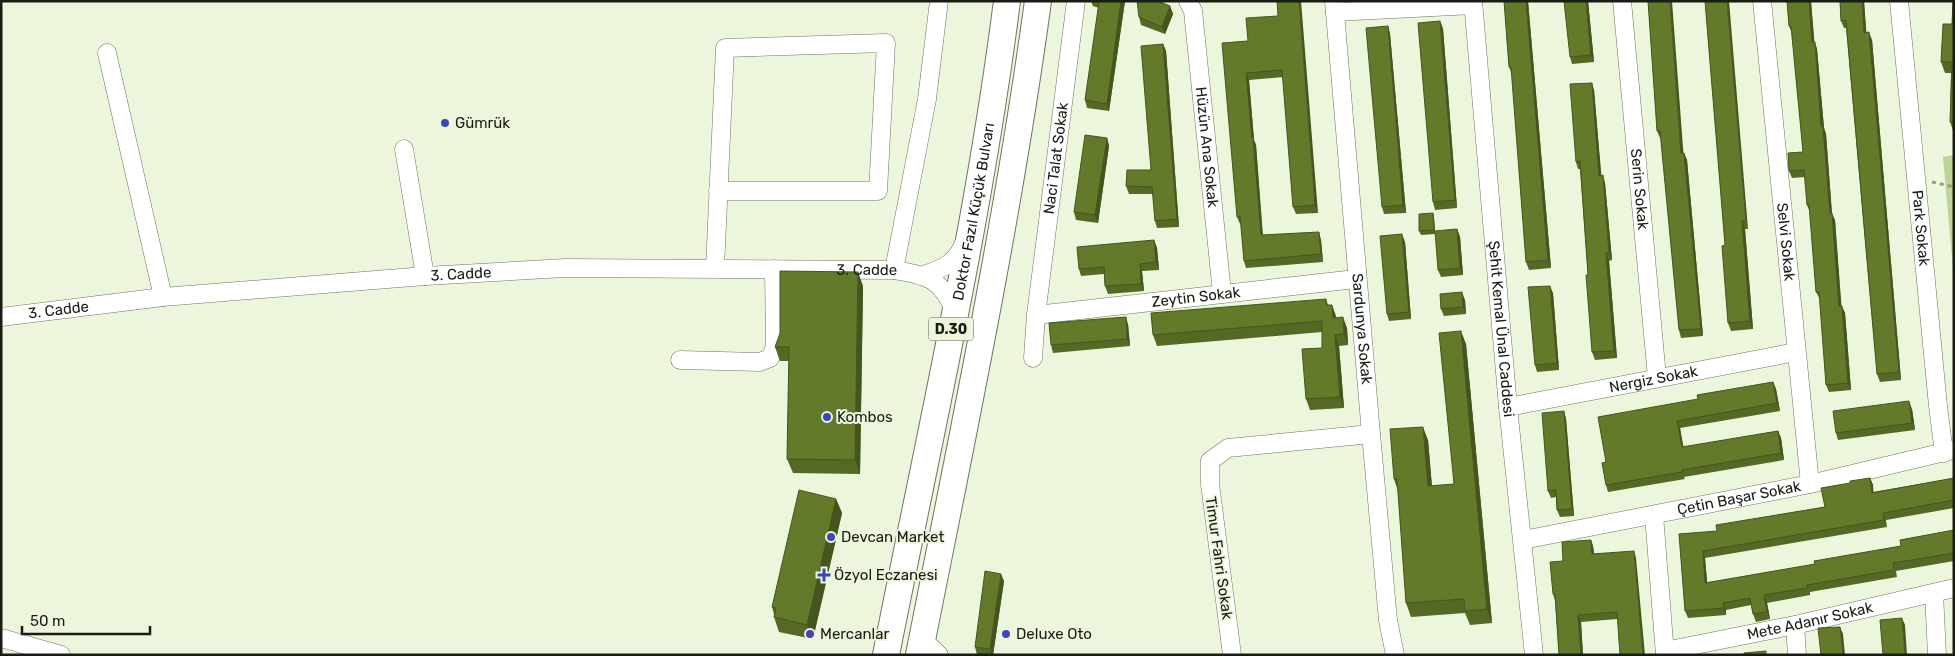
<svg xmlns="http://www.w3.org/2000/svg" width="1955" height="656" viewBox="0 0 1955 656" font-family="Rubik,sans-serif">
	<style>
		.green { fill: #bed398 }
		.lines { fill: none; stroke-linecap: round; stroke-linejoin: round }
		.minor-casing { stroke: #6d755f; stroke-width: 19 }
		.highway-casing { stroke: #6d755f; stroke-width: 28 }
		.path { stroke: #949b89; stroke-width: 3; stroke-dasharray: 4 4; stroke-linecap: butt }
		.minor { stroke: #fff; stroke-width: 18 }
		.highway { stroke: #fff; stroke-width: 26 }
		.wall { fill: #546923 }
		.shaded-wall { fill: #45551d }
		.building { fill: #627a29; stroke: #45551d }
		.poi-dot { fill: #3e45b9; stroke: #ecf6dd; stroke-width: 2 }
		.labels { text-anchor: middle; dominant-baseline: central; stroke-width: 4; stroke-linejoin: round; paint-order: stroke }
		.shield { fill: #ecf6dd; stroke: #585d50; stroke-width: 1 }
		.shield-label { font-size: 14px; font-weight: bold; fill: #181c13 }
		.poi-label { font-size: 15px; fill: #181c13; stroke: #ecf6dd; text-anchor: start }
		.street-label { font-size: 15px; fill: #181c13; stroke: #ecf6dd }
	</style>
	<rect width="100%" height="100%" fill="#ecf6dd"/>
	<!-- green -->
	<path class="green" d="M 1954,155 L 1954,280 L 1943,157 Z"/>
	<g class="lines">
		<!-- minor casing -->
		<g class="minor-casing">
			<g id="minor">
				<path id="s1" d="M 1188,1 L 1193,11 L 1222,293"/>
				<path id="s2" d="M 1334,1 L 1371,434 L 1388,620 L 1395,655"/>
				<path id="s3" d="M 1473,1 L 1508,407 L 1534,655"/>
				<path id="s4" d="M 1622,1 L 1657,377"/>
				<path id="s5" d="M 1762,1 L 1810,484"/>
				<path id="s6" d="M 1899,1 L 1938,406 L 1944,453"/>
				<path d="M 1335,12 L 1473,5"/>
				<path d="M 107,53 L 163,297"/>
				<path d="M 404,149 L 425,276"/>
				<path d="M 715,268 L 725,48 L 886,43 L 878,191 L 718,191"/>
				<path d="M 894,270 L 927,99 L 939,1"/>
				<path d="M 924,275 C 944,268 956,263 964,243"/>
				<path id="s7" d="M 1036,315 L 1356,279"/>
				<path id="s8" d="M 1,317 L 163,297 L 425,276 L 565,268 L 894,270 C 928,276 941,278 955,312"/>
				<path id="s9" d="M 1033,358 L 1036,315 L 1076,1"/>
				<path d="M 680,360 L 760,362 L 770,358 L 775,347 L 774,269"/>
				<path id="s10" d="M 1508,407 L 1796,352"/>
				<path d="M 1654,515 L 1665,655"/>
				<path id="s11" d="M 1523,540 L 1810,484 L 1953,450"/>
				<path d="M 1934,593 L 1937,655"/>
				<path d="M 1795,625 L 1797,655"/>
				<path d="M 1,638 L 61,655"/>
				<path d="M 922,639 L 939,655"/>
				<path id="s12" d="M 1665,651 L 1795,625 L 1954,588"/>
				<path d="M 1232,655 L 1210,484 L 1210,461 L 1228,448 L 1371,434"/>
			</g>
		</g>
		<!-- highway casing -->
		<g class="highway-casing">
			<g id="highway">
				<path id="s13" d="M 886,655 C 929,438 979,221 1007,1"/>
				<path d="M 919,655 C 962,438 1008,221 1038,1"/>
			</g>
		</g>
		<!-- path -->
		<path class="path" d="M 1932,182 L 1954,187"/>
		<!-- minor -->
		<use href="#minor" class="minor"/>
		<!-- highway -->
		<use href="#highway" class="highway"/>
	</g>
	<!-- wall -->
	<path class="wall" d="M 1091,1 L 1125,1 L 1109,111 L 1087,108 L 1085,100 L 1099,8 L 1093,6 Z
		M 1504,1 L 1528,1 L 1551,268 L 1529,270 L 1526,262 L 1512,74 L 1509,67 Z
		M 1588,1 L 1594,62 L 1572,64 L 1570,57 Z
		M 1648,1 L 1683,153 L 1684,153 L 1687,160 L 1703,336 L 1681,338 L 1679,330 L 1661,138 L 1660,138 L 1657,131 Z
		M 1705,1 L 1748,229 L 1745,229 L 1753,329 L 1731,331 L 1728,323 L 1725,245 Z
		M 1787,1 L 1811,1 L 1814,42 L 1817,49 L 1824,128 L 1826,134 L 1832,214 L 1835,220 L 1841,306 L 1845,313 L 1851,390 L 1829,392 L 1826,385 L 1820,299 L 1816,292 L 1810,212 L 1807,205 L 1805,177 L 1792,178 L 1789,171 L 1803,152 L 1792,33 L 1789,26 Z
		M 1840,1 L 1864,1 L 1866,33 L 1872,40 L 1901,380 L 1880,382 L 1877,374 L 1846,28 L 1844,28 L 1841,21 Z
		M 1954,1 L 1954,133 L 1950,122 L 1951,73 L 1945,73 L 1941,62 L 1952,24 Z
		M 1170,6 L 1173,14 L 1165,34 L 1141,25 L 1139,17 Z
		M 1278,16 L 1318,213 L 1296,214 L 1293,207 L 1283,77 L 1249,80 L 1254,140 L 1256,145 L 1263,235 L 1321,240 L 1323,262 L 1246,268 L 1244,261 L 1241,224 L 1240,224 L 1237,217 L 1248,41 Z
		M 1440,21 L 1443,29 L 1457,208 L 1435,210 L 1433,202 Z
		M 1388,26 L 1390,34 L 1406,213 L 1384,214 L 1382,207 Z
		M 1163,44 L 1166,51 L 1179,227 L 1157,228 L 1155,221 L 1153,194 L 1129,194 L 1126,186 L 1151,170 Z
		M 1594,90 L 1601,175 L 1605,183 L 1612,260 L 1609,261 L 1617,358 L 1595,360 L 1592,352 L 1588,275 L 1580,169 L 1578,169 L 1576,162 Z
		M 1107,138 L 1109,146 L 1098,223 L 1076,220 L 1074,212 Z
		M 1433,213 L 1434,217 L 1435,234 L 1421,235 L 1419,231 Z
		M 1457,229 L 1460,237 L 1463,275 L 1441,277 L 1438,270 Z
		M 1154,240 L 1157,248 L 1159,270 L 1142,271 L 1144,291 L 1108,294 L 1105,286 L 1104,274 L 1081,276 L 1079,269 Z
		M 1405,242 L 1411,319 L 1389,321 L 1387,314 Z
		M 863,286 L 860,474 L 793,473 L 787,459 L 789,361 L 780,361 L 775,347 Z
		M 1553,293 L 1559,370 L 1537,372 L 1535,365 Z
		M 1326,299 L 1328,305 L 1332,305 L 1336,318 L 1347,328 L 1348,345 L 1339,346 L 1344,408 L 1310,410 L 1306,399 L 1322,348 L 1322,332 L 1157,346 L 1153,335 Z
		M 1465,300 L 1466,314 L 1444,316 L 1441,309 Z
		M 1128,324 L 1130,346 L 1053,353 L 1051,345 Z
		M 1466,344 L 1492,623 L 1470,625 L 1465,613 L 1411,617 L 1406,603 L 1398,491 L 1394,479 L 1428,440 L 1432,486 L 1454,484 Z
		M 1773,382 L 1776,389 L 1780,411 L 1680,428 L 1683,447 L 1778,431 L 1781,438 L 1784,460 L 1684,477 L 1685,479 L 1608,492 L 1606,485 L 1606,462 L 1698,399 Z
		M 1912,409 L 1915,430 L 1838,440 L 1836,433 Z
		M 1564,411 L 1566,419 L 1574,516 L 1560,517 L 1557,510 L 1556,497 L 1551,498 L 1548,491 Z
		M 1870,478 L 1873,485 L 1873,492 L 1954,478 L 1954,508 L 1886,520 L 1887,527 L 1705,558 L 1707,583 L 1815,564 L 1901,546 L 1954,530 L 1954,561 L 1896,571 L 1897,577 L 1810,592 L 1810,595 L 1767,603 L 1770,619 L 1756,622 L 1753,614 L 1751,605 L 1726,610 L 1726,615 L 1688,618 L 1685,611 L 1679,534 L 1717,531 L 1825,507 L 1850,483 Z
		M 836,499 L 842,513 L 813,639 L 779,632 L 774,617 L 774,614 L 772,607 Z
		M 1591,540 L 1593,546 L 1594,554 L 1636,558 L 1617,619 L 1581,622 L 1583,655 L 1559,655 L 1555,600 L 1553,594 L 1563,561 Z
		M 1004,581 L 993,655 L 977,655 L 975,647 Z"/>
	<!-- shaded-wall -->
	<path class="shaded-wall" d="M 1121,1 L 1125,1 L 1109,111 L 1107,104 Z
		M 1299,1 L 1301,1 L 1318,213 L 1315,205 Z
		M 1526,1 L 1528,1 L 1551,268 L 1548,260 Z
		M 1586,1 L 1588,1 L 1594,62 L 1591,55 Z
		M 1670,1 L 1672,1 L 1684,161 L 1681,153 Z
		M 1727,1 L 1729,1 L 1748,229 L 1746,221 Z
		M 1809,1 L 1811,1 L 1815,49 L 1812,42 Z
		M 1862,1 L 1864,1 L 1867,40 L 1864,33 Z
		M 1170,6 L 1173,14 L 1165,34 L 1162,27 Z
		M 1440,21 L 1443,29 L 1457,208 L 1455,200 Z
		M 1388,26 L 1390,34 L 1406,213 L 1403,205 Z
		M 1869,32 L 1872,40 L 1901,380 L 1899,372 Z
		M 1815,42 L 1817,49 L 1824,128 L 1826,134 L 1832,214 L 1835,220 L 1842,313 L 1839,306 L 1821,126 Z
		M 1163,44 L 1166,51 L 1179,227 L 1177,219 Z
		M 1246,73 L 1249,80 L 1254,140 L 1256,145 L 1263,243 L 1261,235 Z
		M 1592,83 L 1594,90 L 1602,183 L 1599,176 Z
		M 1107,138 L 1109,146 L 1098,223 L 1095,215 Z
		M 1684,153 L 1687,160 L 1703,336 L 1701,329 Z
		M 1603,175 L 1605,183 L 1612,260 L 1609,253 Z
		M 1433,213 L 1434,217 L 1435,234 L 1434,230 Z
		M 1742,221 L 1745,229 L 1753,329 L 1750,321 Z
		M 1457,229 L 1460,237 L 1463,275 L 1460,268 Z
		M 1319,232 L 1321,240 L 1323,262 L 1321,254 Z
		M 1402,234 L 1405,242 L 1411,319 L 1409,312 Z
		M 1154,240 L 1157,248 L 1159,270 L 1156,262 Z
		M 1606,253 L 1609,261 L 1617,358 L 1614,351 Z
		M 1140,264 L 1142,271 L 1144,291 L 1141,284 Z
		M 858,272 L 863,286 L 860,474 L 855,460 Z
		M 1550,286 L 1553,293 L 1559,370 L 1557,363 Z
		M 1462,292 L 1465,300 L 1466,314 L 1463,307 Z
		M 1332,305 L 1336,316 L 1337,329 L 1333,318 Z
		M 1842,306 L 1845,313 L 1851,390 L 1848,383 Z
		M 1126,317 L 1128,324 L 1130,346 L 1127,339 Z
		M 1343,317 L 1347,328 L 1348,345 L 1344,334 Z
		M 1461,331 L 1466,344 L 1492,623 L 1487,609 Z
		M 1335,335 L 1339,346 L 1344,408 L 1340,397 Z
		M 1773,382 L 1776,389 L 1780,411 L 1777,403 Z
		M 1909,401 L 1912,409 L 1915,430 L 1912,423 Z
		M 1564,411 L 1566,419 L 1574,516 L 1572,509 Z
		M 1677,421 L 1680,428 L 1685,455 L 1682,447 Z
		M 1423,427 L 1428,440 L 1433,500 L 1428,486 Z
		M 1778,431 L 1781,438 L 1784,460 L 1781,453 Z
		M 1870,478 L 1873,485 L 1874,500 L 1872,493 Z
		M 836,499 L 842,513 L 813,639 L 807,625 Z
		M 1591,540 L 1593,546 L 1595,561 L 1592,554 Z
		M 1634,551 L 1636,558 L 1645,655 L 1643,655 Z
		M 1703,551 L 1705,558 L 1708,591 L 1705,583 Z
		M 1001,574 L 1004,581 L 993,655 L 992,655 L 990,649 Z
		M 1764,595 L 1767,603 L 1770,619 L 1767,612 Z
		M 1723,603 L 1726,610 L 1726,615 L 1724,608 Z
		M 1578,615 L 1581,622 L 1583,655 L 1581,655 Z
		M 1902,618 L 1905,625 L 1907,655 L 1905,655 Z
		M 1840,627 L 1843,634 L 1845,655 L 1843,655 Z"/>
	<!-- building -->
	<path class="building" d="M 1097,1 L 1121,1 L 1107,104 L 1085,100 L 1099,2 Z
		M 1137,1 L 1158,1 L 1170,6 L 1162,27 L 1139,17 Z
		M 1277,1 L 1299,1 L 1315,205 L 1293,207 L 1282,70 L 1246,73 L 1252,138 L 1253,137 L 1261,235 L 1319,232 L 1321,254 L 1244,261 L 1240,216 L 1237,217 L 1222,43 L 1248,41 L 1246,18 L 1278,16 Z
		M 1504,1 L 1526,1 L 1548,260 L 1526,262 L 1511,67 L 1509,67 Z
		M 1564,1 L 1586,1 L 1591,55 L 1570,57 Z
		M 1648,1 L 1670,1 L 1681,153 L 1684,153 L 1701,329 L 1679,330 L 1660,131 L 1657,131 Z
		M 1705,1 L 1727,1 L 1746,221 L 1742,221 L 1750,321 L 1728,323 L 1722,246 L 1725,245 Z
		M 1787,1 L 1809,1 L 1812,42 L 1815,42 L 1821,126 L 1823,126 L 1830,213 L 1832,213 L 1839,306 L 1842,306 L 1848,383 L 1826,385 L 1819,292 L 1816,292 L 1809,205 L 1807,205 L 1804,170 L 1789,171 L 1788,153 L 1803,152 L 1791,26 L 1789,26 Z
		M 1840,1 L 1862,1 L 1864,33 L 1869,32 L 1899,372 L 1877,374 L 1846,20 L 1841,21 Z
		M 1953,1 L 1954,1 L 1954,123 L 1950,122 L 1952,62 L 1941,62 L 1943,24 L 1952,24 Z
		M 1440,21 L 1455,200 L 1433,202 L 1418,23 Z
		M 1388,26 L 1403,205 L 1382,207 L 1366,28 Z
		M 1163,44 L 1177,219 L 1155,221 L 1152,187 L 1126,186 L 1127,170 L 1151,170 L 1141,46 Z
		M 1592,83 L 1599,176 L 1603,175 L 1609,253 L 1606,253 L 1614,351 L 1592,352 L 1586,275 L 1588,275 L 1580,161 L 1576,162 L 1570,84 Z
		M 1085,135 L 1107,138 L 1095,215 L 1074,212 Z
		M 1433,213 L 1434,230 L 1419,231 L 1419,214 Z
		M 1457,229 L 1460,268 L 1438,270 L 1435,231 Z
		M 1402,234 L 1409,312 L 1387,314 L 1380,236 Z
		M 1154,240 L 1156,262 L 1140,264 L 1141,284 L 1105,286 L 1104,267 L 1079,269 L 1077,247 Z
		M 780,271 L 858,272 L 855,460 L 787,459 L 789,347 L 775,347 L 780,333 Z
		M 1550,286 L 1557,363 L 1535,365 L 1528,287 Z
		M 1462,292 L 1463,307 L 1441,309 L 1440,294 Z
		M 1326,299 L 1326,305 L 1332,305 L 1333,318 L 1343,317 L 1344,334 L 1335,335 L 1340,397 L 1306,399 L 1302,349 L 1322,348 L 1322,321 L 1153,335 L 1151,313 Z
		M 1126,317 L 1127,339 L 1051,345 L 1049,323 Z
		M 1461,331 L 1487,609 L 1465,611 L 1464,599 L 1406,603 L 1397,479 L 1394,479 L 1390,429 L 1423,427 L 1428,486 L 1454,484 L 1439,333 Z
		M 1773,382 L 1777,403 L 1677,421 L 1682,447 L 1778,431 L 1781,453 L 1682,470 L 1682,472 L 1606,485 L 1602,463 L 1606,462 L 1598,417 L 1698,399 L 1697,395 Z
		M 1909,401 L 1912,423 L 1836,433 L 1833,411 Z
		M 1564,411 L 1572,509 L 1557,510 L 1556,490 L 1548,491 L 1542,413 Z
		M 1870,478 L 1872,493 L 1954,478 L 1954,500 L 1883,513 L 1884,520 L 1703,551 L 1705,583 L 1815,564 L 1814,561 L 1901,546 L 1900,540 L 1954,530 L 1954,553 L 1893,563 L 1894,570 L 1807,585 L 1807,588 L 1764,595 L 1767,612 L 1753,614 L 1750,598 L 1723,603 L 1724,608 L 1685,611 L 1679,534 L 1717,531 L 1716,525 L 1825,507 L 1821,488 L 1850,483 L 1850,481 Z
		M 799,490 L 836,499 L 807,625 L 774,617 L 776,608 L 772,607 Z
		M 1591,540 L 1592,554 L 1634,551 L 1643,655 L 1620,655 L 1617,612 L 1578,615 L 1581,655 L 1559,655 L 1555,594 L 1553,594 L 1550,562 L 1563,561 L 1562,542 Z
		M 985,571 L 1001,574 L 990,649 L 975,647 Z
		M 1902,618 L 1905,655 L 1883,655 L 1880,620 Z
		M 1840,627 L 1843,655 L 1821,655 L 1818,628 Z
		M 1766,651 L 1766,655 L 1744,655 L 1744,653 Z"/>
	<!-- markers -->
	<g class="poi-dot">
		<circle cx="445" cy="123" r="5"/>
		<circle cx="827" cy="417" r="5"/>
		<circle cx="831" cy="537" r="5"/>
		<path d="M821.5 567.5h5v5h5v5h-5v5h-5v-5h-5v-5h5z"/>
		<circle cx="810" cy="634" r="5"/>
		<circle cx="1006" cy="634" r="5"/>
	</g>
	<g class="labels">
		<!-- shield labels -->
		<rect class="shield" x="928.5" y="317.5" width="45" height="23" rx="4"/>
		<g class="shield-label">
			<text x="951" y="329">D.30</text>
		</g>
		<!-- poi labels -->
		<g class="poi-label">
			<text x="455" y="123">Gümrük</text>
			<text x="837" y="417">Kombos</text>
			<text x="841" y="537">Devcan Market</text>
			<text x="834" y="575">Özyol Eczanesi</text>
			<text x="820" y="634">Mercanlar</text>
			<text x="1016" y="634">Deluxe Oto</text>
		</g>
		<!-- street labels -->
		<g class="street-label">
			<text stroke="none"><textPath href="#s1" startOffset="148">Hüzün Ana Sokak</textPath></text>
			<text stroke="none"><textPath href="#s9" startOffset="201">Naci Talat Sokak</textPath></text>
			<text stroke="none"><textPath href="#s4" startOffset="189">Serin Sokak</textPath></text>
			<text stroke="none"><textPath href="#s13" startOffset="452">Doktor Fazıl Küçük Bulvarı</textPath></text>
			<text stroke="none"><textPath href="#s6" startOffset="228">Park Sokak</textPath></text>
			<text stroke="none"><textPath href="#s5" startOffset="242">Selvi Sokak</textPath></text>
			<text stroke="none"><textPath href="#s8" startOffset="868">3. Cadde</textPath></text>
			<text stroke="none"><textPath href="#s8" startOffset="462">3. Cadde</textPath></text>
			<text stroke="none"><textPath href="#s7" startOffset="161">Zeytin Sokak</textPath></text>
			<text stroke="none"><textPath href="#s8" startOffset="58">3. Cadde</textPath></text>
			<text stroke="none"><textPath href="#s2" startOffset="329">Sardunya Sokak</textPath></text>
			<text stroke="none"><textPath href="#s3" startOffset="329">Şehit Kemal Ünal Caddesi</textPath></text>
			<text stroke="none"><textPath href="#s10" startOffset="148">Nergiz Sokak</textPath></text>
			<text stroke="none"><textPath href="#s11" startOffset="220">Çetin Başar Sokak</textPath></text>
			<text transform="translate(1219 558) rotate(82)">Timur Fahri Sokak</text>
			<text stroke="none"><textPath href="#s12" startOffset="148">Mete Adanır Sokak</textPath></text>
		</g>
	</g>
	<!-- border -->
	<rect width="1955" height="656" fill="none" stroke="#181c13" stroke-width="5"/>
	<!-- scale -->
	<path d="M22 626v8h128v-8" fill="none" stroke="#181c13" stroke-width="2.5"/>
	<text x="30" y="626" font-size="15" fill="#181c13" stroke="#ecf6dd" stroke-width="4" paint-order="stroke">50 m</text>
</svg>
